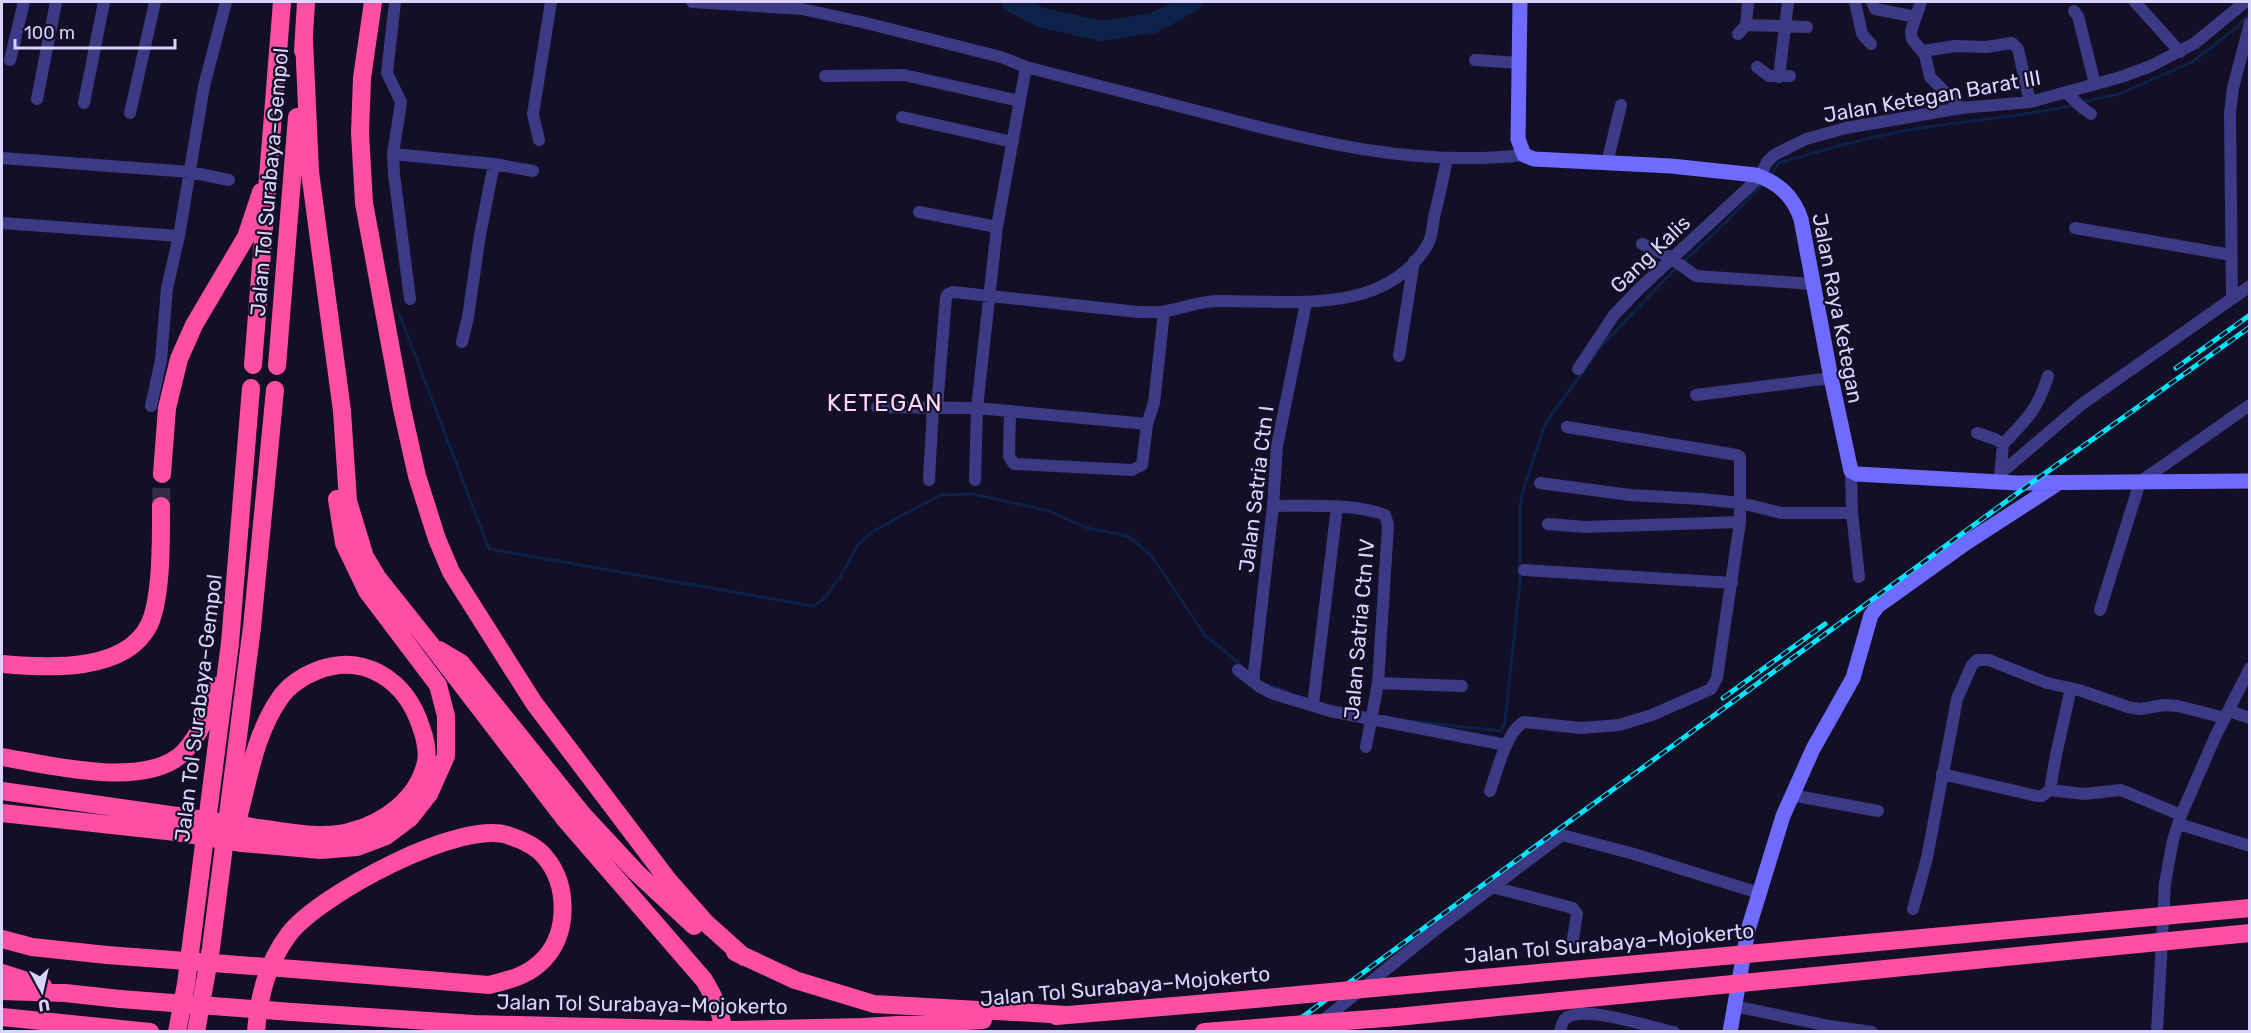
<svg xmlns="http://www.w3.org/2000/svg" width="2251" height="1033" viewBox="0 0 2251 1033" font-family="Rubik,sans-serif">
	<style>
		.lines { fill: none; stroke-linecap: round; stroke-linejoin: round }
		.stream { stroke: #0c2248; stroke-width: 3 }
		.river { stroke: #0c2248; stroke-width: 20 }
		.highway-tunnel { stroke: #312d47; stroke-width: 18; stroke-dasharray: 18 9; stroke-linecap: butt }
		.street { stroke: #3d3a85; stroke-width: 12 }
		.secondary { stroke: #6f6bff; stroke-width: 15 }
		.highway { stroke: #ff4fa3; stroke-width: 18 }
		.rail-casing { stroke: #00e5ff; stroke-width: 5 }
		.rail { stroke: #130f26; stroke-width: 3; stroke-dasharray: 9; stroke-linecap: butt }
		.highway-bridge { stroke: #ff4fa3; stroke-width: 18 }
		.labels { text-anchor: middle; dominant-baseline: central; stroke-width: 4.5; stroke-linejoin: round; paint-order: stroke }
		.street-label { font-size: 21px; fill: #d9d4ff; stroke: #130f26 }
		.quarter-label { font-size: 24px; letter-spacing: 1.5px; fill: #ffd6f0; stroke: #130f26 }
	</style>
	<rect width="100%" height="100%" fill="#130f26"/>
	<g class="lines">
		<!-- stream -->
		<path class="stream" d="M 2082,102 L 2119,94 L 2192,62 L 2236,28 L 2250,13
			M 1770,177 L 1779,163 C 1822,150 1864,138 1909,130 C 1964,120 2019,118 2073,105
			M 1682,263 L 1725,223 L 1763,184
			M 399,313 L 489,549 L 813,606 L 823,600 L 842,574 L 857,546 L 872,532 L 940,495 L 973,494 L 1049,511 L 1087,528 L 1128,536 L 1151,555 L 1205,635 L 1242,666
			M 1266,684 L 1288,692
			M 1411,721 L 1501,731 L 1505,722 L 1520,582 L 1520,505 L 1525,484 L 1545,424 L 1603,344 L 1677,267"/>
		<!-- river -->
		<path class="river" d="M 1012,2 L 1039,17 L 1101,31 L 1154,23 L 1192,2"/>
		<!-- highway-tunnel -->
		<path class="highway-tunnel" d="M 161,506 L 162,474"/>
		<!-- street -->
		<path class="street" d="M 395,2 L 387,73 L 401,102 L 393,154 L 394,174 L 410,299
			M 692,2 L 802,9 L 866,23 L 1001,57 L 1026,67 C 1090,83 1153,100 1217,116 C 1318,143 1418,167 1524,155
			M 1855,2 L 1862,34 L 1871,44
			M 1872,2 L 1875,9 L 1916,17
			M 1921,2 L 1911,31 L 1912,39 L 1925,55 L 1930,77 L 1961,108
			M 2135,2 L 2180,52
			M 2074,11 L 2078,16 L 2095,84
			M 1746,25 L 1807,27
			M 1746,25 L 1748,2
			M 1738,34 L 1746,25
			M 1923,51 L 1955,46 L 1986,47 L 2012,43 L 2018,49 L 2030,102
			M 10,60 L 24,2
			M 1475,60 L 1520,63
			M 1757,67 L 1769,76 L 1790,76
			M 825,76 L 904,75 L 1019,101
			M 1779,77 L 1788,2
			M 2066,92 L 2080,106 L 2091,114
			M 37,99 L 56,2
			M 84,103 L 104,2
			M 130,113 L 155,2
			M 902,117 L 1013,142
			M 539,140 L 533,114 L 551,2
			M 393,154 L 494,164 L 533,171
			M 2,158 L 190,172 L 229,180
			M 1607,163 L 1621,105
			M 919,212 L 997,227
			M 2,223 L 179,236
			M 2075,228 L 2231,255
			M 1642,244 L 1668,256 L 1696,276 L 1813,284
			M 2232,299 L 2230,113 L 2233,88 L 2250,23
			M 462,342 L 468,317 L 480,235 L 494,164
			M 1399,356 L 1414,261
			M 1578,369 L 1614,315 L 1639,289 L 1749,187 L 1760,176 L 1767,162 L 1774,155 L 1806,139 L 1846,128 L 1961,108 L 2030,102 L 2121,77 L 2151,66 L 2195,43 L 2245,2
			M 1696,395 L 1831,378
			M 151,406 L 161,360 L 167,288 L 179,236 L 204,86 L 226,2
			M 877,407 L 977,408 L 1147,424
			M 937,407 L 946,297 L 948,294 L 953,292 L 1138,312 C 1147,312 1157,313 1166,311 C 1184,308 1200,301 1219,301 C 1290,300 1385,317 1428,244 C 1432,237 1433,226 1434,217 C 1439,198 1443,179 1447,159
			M 1010,411 L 1009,456 L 1014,464 L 1132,470 L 1142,465 L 1147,424 L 1154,403 L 1164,312
			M 1977,433 L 1995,439 L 2003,444 L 2000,477
			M 2003,444 C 2027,419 2038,409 2048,376
			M 1851,471 L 1852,513 L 1859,577
			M 2001,473 L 2082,404 L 2250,286
			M 929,480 L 933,407
			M 975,480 L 977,408 L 997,227 L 1026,67
			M 1540,483 L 1630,495 L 1701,499 L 1741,503 L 1781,513 L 1852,513
			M 1273,506 C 1305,506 1356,503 1385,515 L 1388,525 L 1378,683 L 1366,747
			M 1548,524 L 1585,527 L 1740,522
			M 1524,570 L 1732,583
			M 2100,610 L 2140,482 L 2250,405
			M 1238,670 L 1260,687 L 1271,693 L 1330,711 L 1506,745
			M 1253,682 L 1273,506 L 1277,446 L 1306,303
			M 1378,683 L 1462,686
			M 1313,705 L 1337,507
			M 2229,711 L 2250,718
			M 1942,774 L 2037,796 L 2042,796 L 2050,790 L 2056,755 L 2071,688
			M 2050,790 L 2084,794 L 2121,790 L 2181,815
			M 1490,791 C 1496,774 1507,730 1524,722 L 1581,728 L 1619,725 L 1652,715 L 1711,689 L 1717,678 L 1740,522 L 1740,457 L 1737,455 L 1567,427
			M 1791,795 L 1878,811
			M 2179,824 L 2250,846
			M 1492,887 L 1573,908 L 1577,914 L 1573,939
			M 1913,909 L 1927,858 L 1957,699 L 1972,665 L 1977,660 L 1989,660 L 2047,683 L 2079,690 L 2128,707 L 2140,709 L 2164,705 L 2178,706 L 2225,718
			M 1734,1006 L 1829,1026 L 1872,1032
			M 1321,1022 L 1430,934 L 1562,835 L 1634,854 L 1759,893
			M 1560,1032 C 1561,1027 1562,1022 1565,1019 C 1582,1003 1651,1028 1674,1032
			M 2157,1032 L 2165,883 L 2173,840 L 2181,815 L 2216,735 L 2250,668"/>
		<!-- secondary -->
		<path class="secondary" d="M 1520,2 L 1518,139 L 1524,155 L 1534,159 L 1671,166 L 1756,175 C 1779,183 1793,196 1801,219 L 1831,378 L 1851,471 L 1857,474 L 2017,483 L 2250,481
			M 1730,1032 L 1748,930 L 1783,816 L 1813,749 L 1853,678 L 1871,615 L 1878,606 L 1966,543 L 2057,484"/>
		<!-- highway -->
		<path class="highway" d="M 373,2 L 362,78 L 360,133 L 364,203 L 402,409 L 417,476 L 437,539 L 451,572 L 534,703 L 668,880 L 706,923 L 744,957
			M 304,40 L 310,172 L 342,411 L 348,501 L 365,557 L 377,577 L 432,646 L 564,818 L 704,980 C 714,997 722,1011 723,1032
			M 303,51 L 306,2
			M 253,365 L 282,2
			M 277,366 L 297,117
			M 162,474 L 167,408 L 179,359 L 194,325 L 246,237 L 261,192
			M 439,650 L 461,663 L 583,815 L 636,872 L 694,926
			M 2,664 C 47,668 125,673 149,625 C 162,598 161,537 161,506
			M 2,757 C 49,765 146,790 184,752 C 201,734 209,709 217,686
			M 2,791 L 177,816
			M 2,813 L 176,832
			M 236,826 C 248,783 254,735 280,698 C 288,686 303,676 316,671 C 364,652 406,680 421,727 C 425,737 428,752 426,762 C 418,799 384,823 349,832 C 321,840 274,830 245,826
			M 242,843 L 321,850 L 357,847 L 386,836 L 410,818 L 429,794 L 446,756 L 446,716 L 438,685 L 367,591 L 344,543 L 337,499
			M 2,939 L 32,947 L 107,955
			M 735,952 L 795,980 L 874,1004 L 1067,1015
			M 2,973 L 43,986
			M 2,991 L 65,993 L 120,999
			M 292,1012 L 474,1024 L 713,1030
			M 1056,1016 L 1221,1002
			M 2,1017 L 150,1032
			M 734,1030 L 863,1027 L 983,1020
			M 177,1032 L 186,984 L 230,643 L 251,388
			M 196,1032 L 211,948 L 252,627 L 275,390
			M 256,1032 C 259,996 267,963 289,934 C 319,895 463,817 510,836 C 522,840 537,847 545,857 C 568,884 569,931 545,958 C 530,975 510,980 489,985 L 306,970"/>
		<!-- rail casing -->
		<g class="rail-casing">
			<path id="rail" d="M 2176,368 L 2250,315
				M 1723,698 L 1825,624
				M 1282,1032 L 2030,484 L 2250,327"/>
		</g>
		<!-- rail -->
		<use href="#rail" class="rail"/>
		<!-- highway-bridge -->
		<path class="highway-bridge" d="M 177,816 L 245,826
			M 176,832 L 242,843
			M 107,955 L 306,970
			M 120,999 L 292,1012
			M 1221,1002 L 2250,908
			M 713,1030 L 734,1030
			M 1204,1032 L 1397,1017 L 2250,933"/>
	</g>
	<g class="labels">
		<!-- street labels -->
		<g class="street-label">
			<text transform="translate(1932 96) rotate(-10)">Jalan Ketegan Barat III</text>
			<text transform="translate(269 182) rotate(-85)">Jalan Tol Surabaya–Gempol</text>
			<text transform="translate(1650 254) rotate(-44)">Gang Kalis</text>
			<text transform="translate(1838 308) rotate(79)">Jalan Raya Ketegan</text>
			<text transform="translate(1256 489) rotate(-83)">Jalan Satria Ctn I</text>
			<text transform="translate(1359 629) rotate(-85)">Jalan Satria Ctn IV</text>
			<text transform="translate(198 708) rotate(-83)">Jalan Tol Surabaya–Gempol</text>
			<text transform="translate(1609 943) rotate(-5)">Jalan Tol Surabaya–Mojokerto</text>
			<text transform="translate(1125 986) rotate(-5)">Jalan Tol Surabaya–Mojokerto</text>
			<text transform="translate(642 1004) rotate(1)">Jalan Tol Surabaya–Mojokerto</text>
		</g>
		<!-- quarter labels -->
		<g class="quarter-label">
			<text x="885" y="403">KETEGAN</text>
		</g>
	</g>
	<!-- border -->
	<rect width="2251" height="1033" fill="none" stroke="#d9d4ff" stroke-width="6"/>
	<!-- north arrow -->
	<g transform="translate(42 991) rotate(172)" stroke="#130f26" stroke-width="4.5" paint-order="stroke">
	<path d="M0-4.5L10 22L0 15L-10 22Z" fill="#d9d4ff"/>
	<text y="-9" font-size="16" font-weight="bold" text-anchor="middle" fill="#d9d4ff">U</text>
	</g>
	<!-- scale -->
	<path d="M15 39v9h160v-9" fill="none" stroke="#d9d4ff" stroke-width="3"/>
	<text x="24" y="39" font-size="18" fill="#d9d4ff" stroke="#130f26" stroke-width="4.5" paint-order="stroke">100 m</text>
</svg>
